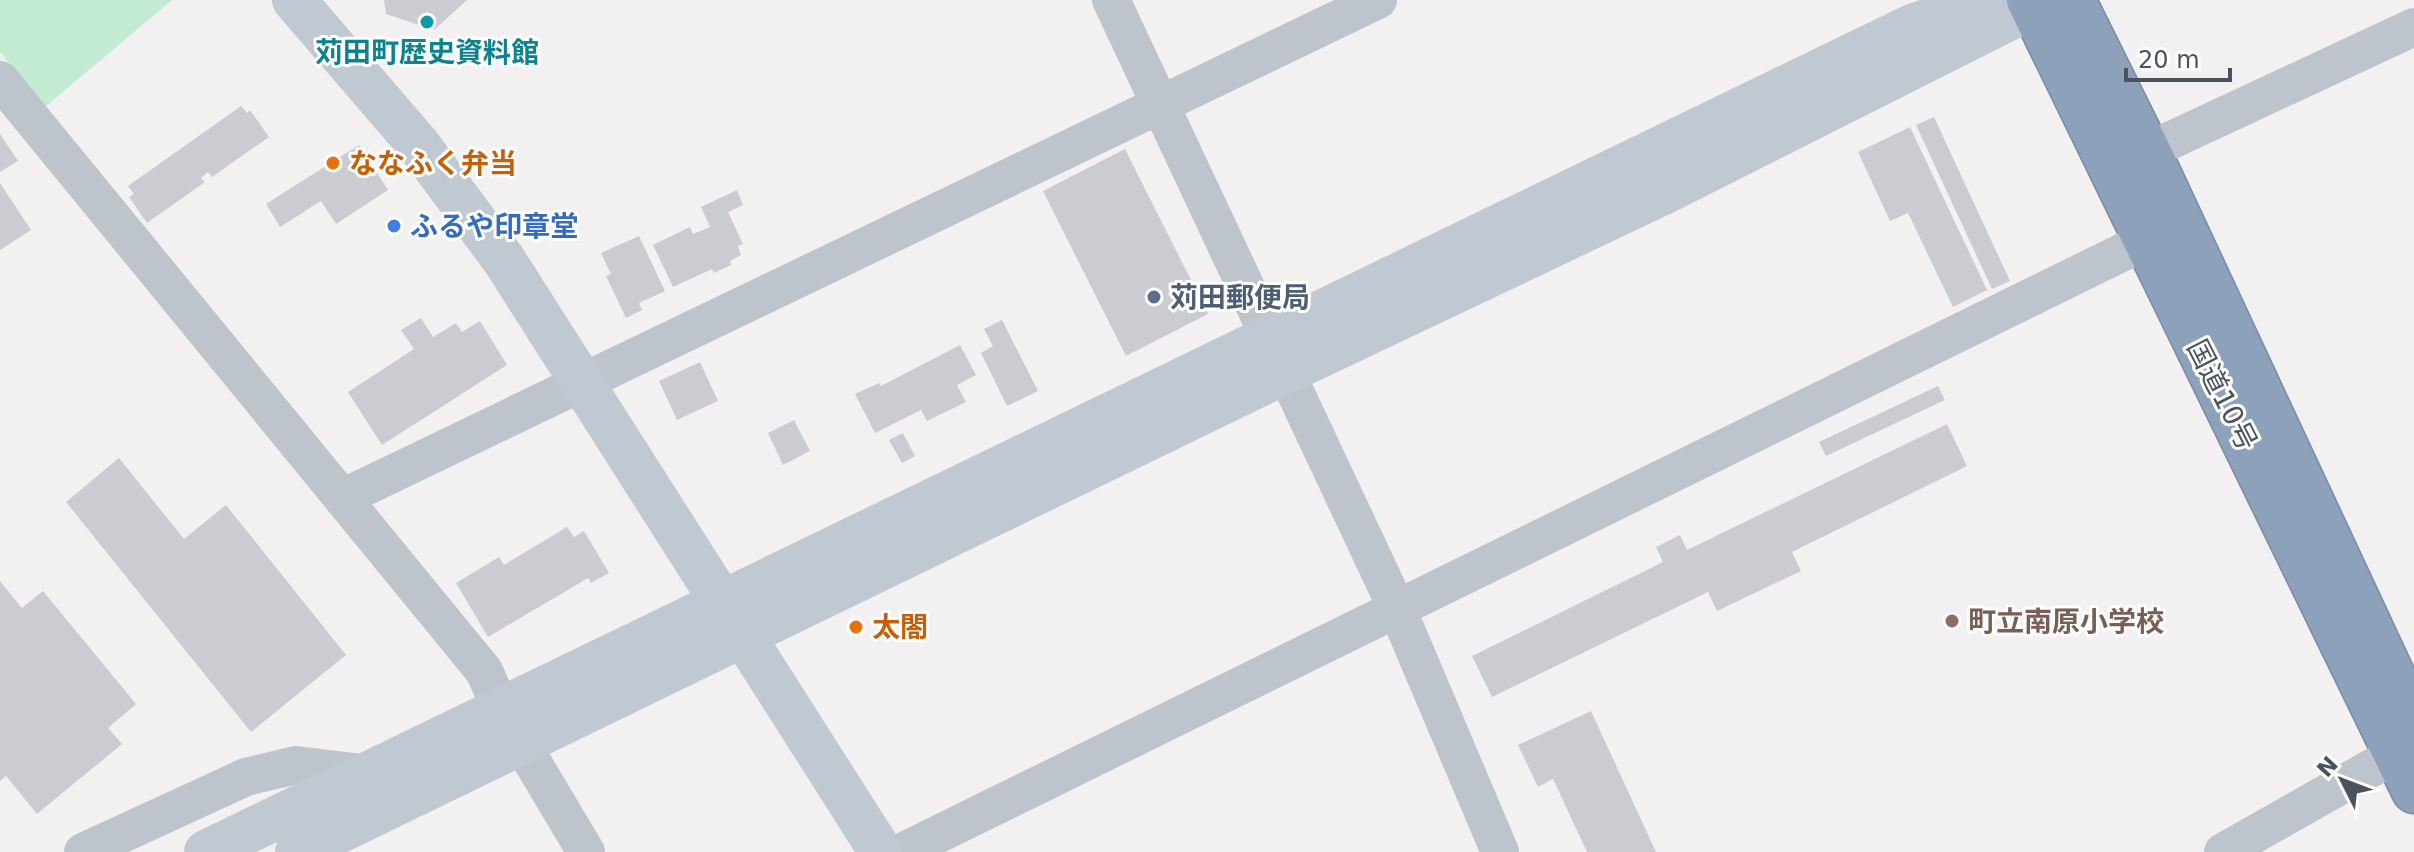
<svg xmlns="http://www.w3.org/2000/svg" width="2414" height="852" viewBox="0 0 2414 852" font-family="'DejaVu Sans','Noto Sans JP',sans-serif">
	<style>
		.green { fill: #c3ebd4 }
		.building { fill: #cbccd2 }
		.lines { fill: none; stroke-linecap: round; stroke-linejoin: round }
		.highway-casing { stroke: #788ca6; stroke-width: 47 }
		.street { stroke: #bdc4cb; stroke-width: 38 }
		.secondary { stroke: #c0c8d2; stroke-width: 44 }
		.highway { stroke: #8da1ba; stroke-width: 44 }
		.culture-dot { fill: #0f9aa8; stroke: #fff; stroke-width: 3 }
		.food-dot { fill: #e8710a; stroke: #fff; stroke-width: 3 }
		.shop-dot { fill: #3f7fe0; stroke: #fff; stroke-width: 3 }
		.service-dot { fill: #5c6f8a; stroke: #fff; stroke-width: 3 }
		.education-dot { fill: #8d6e63; stroke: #fff; stroke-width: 3 }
		.labels { text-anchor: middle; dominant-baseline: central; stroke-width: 6; stroke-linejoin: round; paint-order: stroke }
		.culture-label { font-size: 28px; font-weight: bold; fill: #0d838f; stroke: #fff }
		.food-label { font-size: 28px; font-weight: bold; fill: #c56008; stroke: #fff; text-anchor: start }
		.shop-label { font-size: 28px; font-weight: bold; fill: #366cbe; stroke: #fff; text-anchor: start }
		.service-label { font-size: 28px; font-weight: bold; fill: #4e5e75; stroke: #fff; text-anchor: start }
		.street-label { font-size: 28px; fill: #4a535c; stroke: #fff }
		.education-label { font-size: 28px; font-weight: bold; fill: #785e54; stroke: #fff; text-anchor: start }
	</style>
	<rect width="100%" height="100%" fill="#f2f0f0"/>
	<!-- green -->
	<path class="green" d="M 0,0 L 172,0 L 45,107 L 0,52 Z"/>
	<!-- building -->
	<path class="building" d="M 384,0 L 467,0 L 434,30 L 386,14 Z
		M 241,106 L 247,113 L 250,110 L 269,137 L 212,177 L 208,172 L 201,178 L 205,182 L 147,223 L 129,197 L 134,194 L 128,186 Z
		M 1934,117 L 2010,281 L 1992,289 L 1916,125 Z
		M 1910,127 L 1987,290 L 1953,307 L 1908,213 L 1890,221 L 1858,152 Z
		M 0,134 L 18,161 L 0,172 Z
		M 359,145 L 388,190 L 336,224 L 321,201 L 280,227 L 266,204 Z
		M 1125,149 L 1208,314 L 1126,356 L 1043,191 Z
		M 0,183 L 31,230 L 0,250 Z
		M 737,190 L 743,205 L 728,212 L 743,244 L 738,246 L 741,255 L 730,261 L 731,265 L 714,273 L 712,269 L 673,287 L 653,245 L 690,227 L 693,234 L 710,227 L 701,207 Z
		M 639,236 L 665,291 L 639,303 L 642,310 L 626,318 L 606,276 L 611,274 L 601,253 Z
		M 421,318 L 433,337 L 456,323 L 462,332 L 480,321 L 507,365 L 382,445 L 348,392 L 414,349 L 401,330 Z
		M 1002,320 L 1038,391 L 1007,406 L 981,353 L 993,346 L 984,329 Z
		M 960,345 L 976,375 L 957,385 L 966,402 L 927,421 L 921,410 L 875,433 L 855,394 L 879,383 L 881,386 Z
		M 700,362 L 718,401 L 677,420 L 659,381 Z
		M 1938,386 L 1945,400 L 1826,456 L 1819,442 Z
		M 794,420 L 810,451 L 783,465 L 768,433 Z
		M 1947,424 L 1967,466 L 1792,552 L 1801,571 L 1717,611 L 1708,592 L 1492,697 L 1472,656 L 1663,562 L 1656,547 L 1680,535 L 1687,550 Z
		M 903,433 L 915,456 L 902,463 L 889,440 Z
		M 119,458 L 184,539 L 226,505 L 346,655 L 251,732 L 66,502 Z
		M 567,527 L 574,537 L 584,531 L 609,573 L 591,583 L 588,578 L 488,637 L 456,583 L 499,557 L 504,565 Z
		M 0,581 L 22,608 L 43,591 L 136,704 L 108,728 L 122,744 L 37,814 L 6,776 L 0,781 Z
		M 1591,711 L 1656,852 L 1587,852 L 1553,779 L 1538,787 L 1518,745 Z"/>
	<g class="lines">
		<!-- highway casing -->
		<g class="highway-casing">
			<path id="highway" d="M 2029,0 L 2414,791
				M 2073,0 L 2148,151 L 2414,721"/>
		</g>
		<!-- street -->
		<path class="street" d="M 1111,0 L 1398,611 L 1500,852
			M 0,80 L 484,671 L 502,711 L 586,852
			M 2148,151 L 2414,27
			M 342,498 L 1378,0
			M 83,852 L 246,777 L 296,765 L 370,774
			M 902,852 L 2174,227
			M 2223,852 L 2414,744"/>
		<!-- secondary -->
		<path class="secondary" d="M 294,0 L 417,143 L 504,260 L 881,852
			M 206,852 L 1912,26 L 1987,0
			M 297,852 L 1284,373 L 1661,194 L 2020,13"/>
		<!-- highway -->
		<use href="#highway" class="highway"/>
	</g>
	<!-- markers -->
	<circle class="culture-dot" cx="427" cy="22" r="8"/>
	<g class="food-dot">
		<circle cx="333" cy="163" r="8"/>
		<circle cx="856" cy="627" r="8"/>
	</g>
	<circle class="shop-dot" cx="394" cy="226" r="8"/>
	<circle class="service-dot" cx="1154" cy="297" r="8"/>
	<circle class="education-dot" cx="1952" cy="621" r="8"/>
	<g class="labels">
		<!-- culture labels -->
		<g class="culture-label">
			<text x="427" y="52">苅田町歴史資料館</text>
		</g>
		<!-- food labels -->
		<g class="food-label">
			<text x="349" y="163">ななふく弁当</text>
			<text x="872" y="627">太閤</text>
		</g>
		<!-- shop labels -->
		<g class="shop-label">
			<text x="410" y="226">ふるや印章堂</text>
		</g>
		<!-- service labels -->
		<g class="service-label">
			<text x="1170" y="297">苅田郵便局</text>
		</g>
		<!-- street labels -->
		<g class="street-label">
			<text transform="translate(2222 395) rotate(63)">国道10号</text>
		</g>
		<!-- education labels -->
		<g class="education-label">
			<text x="1968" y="621">町立南原小学校</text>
		</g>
	</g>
	<!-- north arrow -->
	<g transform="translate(2342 780) rotate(312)" stroke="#ffffff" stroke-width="6" paint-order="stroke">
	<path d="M0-6L14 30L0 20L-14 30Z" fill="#4a535c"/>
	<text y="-12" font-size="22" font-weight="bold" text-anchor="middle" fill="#4a535c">N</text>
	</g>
	<!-- scale -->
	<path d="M2126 68v12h104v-12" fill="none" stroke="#4a535c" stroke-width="4"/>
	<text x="2138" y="68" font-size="24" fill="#4a535c" stroke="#ffffff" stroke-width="6" paint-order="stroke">20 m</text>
</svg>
